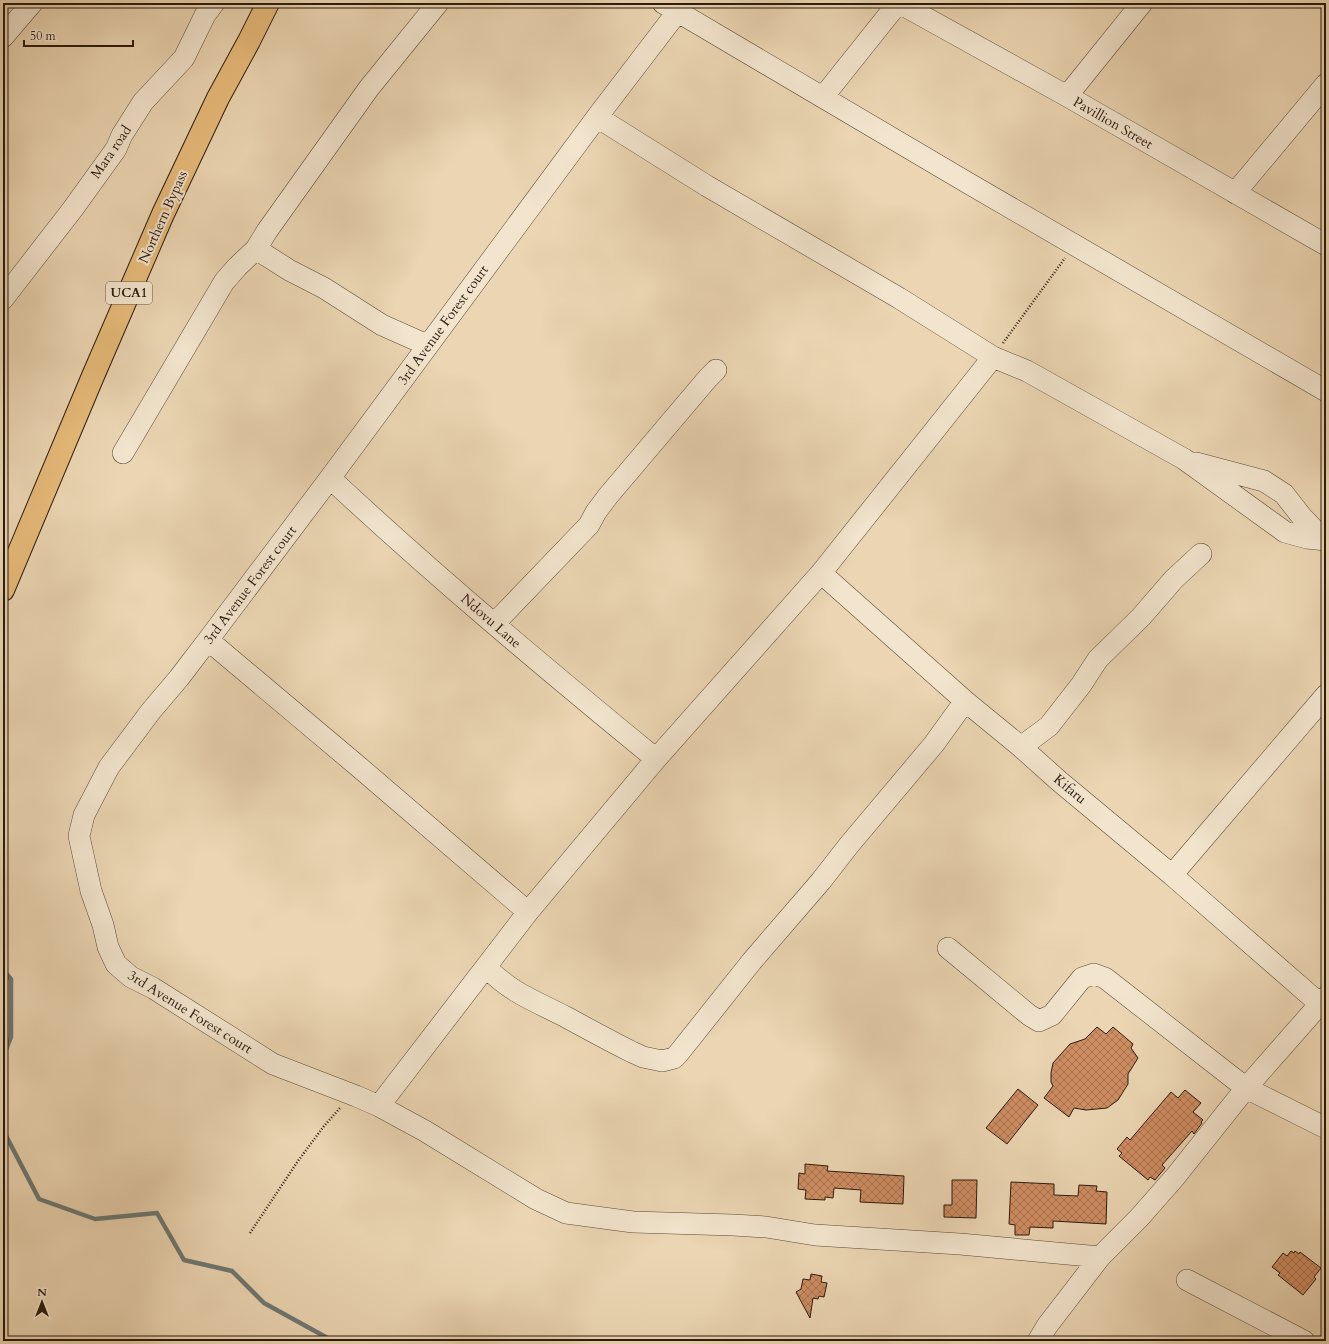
<svg xmlns="http://www.w3.org/2000/svg" width="1329" height="1344" viewBox="0 0 1329 1344" font-family="Cardo,serif">
	<style>
		.lines { fill: none; stroke-linecap: round; stroke-linejoin: round }
		.stream { stroke: #6e7873; stroke-width: 4.5 }
		.building { fill: url(#building-cross-hatch); stroke: #2a1b0e }
		.minor-casing { stroke: #5a4a37; stroke-width: 22 }
		.major-casing { stroke: #2a1b0e; stroke-width: 24 }
		.path { stroke: #2a1b0e; stroke-width: 2.5; stroke-dasharray: 1 2; stroke-linecap: butt }
		.minor { stroke: #f2e4cd; stroke-width: 21 }
		.major { stroke: #e6ba79; stroke-width: 22 }
		.labels { text-anchor: middle; dominant-baseline: central; stroke-width: 4; stroke-linejoin: round; paint-order: stroke }
		.shield { fill: #f2e4cd; stroke: #665747; stroke-width: 1 }
		.shield-label { font-size: 13px; font-weight: bold; fill: #2a1b0e }
		.street-label { font-size: 14px; fill: #2a1b0e; stroke: #f2e4cd }
	</style>
	<defs>
		<pattern id="building-cross-hatch" width="8" height="8" patternUnits="userSpaceOnUse"><rect width="8" height="8" fill="#cf8d62"/><path d="M0 0l8 8M0 8l8-8" fill="none" stroke="#a8724f"/></pattern>
	</defs>
	<rect width="100%" height="100%" fill="#ebd5b2"/>
	<filter id="stains"><feTurbulence type="fractalNoise" baseFrequency=".005" numOctaves="4"/><feColorMatrix values="0 0 0 0 .2 0 0 0 0 .09 0 0 0 0 .02 0 0 0 .5 -.17"/></filter>
	<radialGradient id="worn" r=".72"><stop offset=".6" stop-color="#630" stop-opacity="0"/><stop offset="1" stop-color="#630" stop-opacity=".3"/></radialGradient>
	<g class="lines">
		<!-- stream -->
		<path class="stream" d="M 3,970 L 11,979 L 11,1037 L 3,1057
			M 3,1130 L 39,1199 L 95,1219 L 157,1213 L 184,1260 L 232,1271 L 264,1303 L 333,1341"/>
	</g>
	<!-- building -->
	<path class="building" d="M 1097,1027 L 1106,1034 L 1113,1027 L 1133,1044 L 1131,1048 L 1138,1058 L 1128,1074 L 1128,1084 L 1118,1100 L 1107,1108 L 1086,1110 L 1074,1108 L 1069,1117 L 1044,1098 L 1053,1086 L 1051,1082 L 1051,1073 L 1053,1063 L 1070,1044 L 1085,1039 Z
		M 1018,1089 L 1038,1105 L 1007,1144 L 986,1128 Z
		M 1185,1090 L 1201,1103 L 1193,1112 L 1203,1120 L 1201,1122 L 1202,1123 L 1194,1134 L 1192,1131 L 1162,1165 L 1165,1168 L 1155,1180 L 1150,1177 L 1148,1180 L 1119,1156 L 1122,1153 L 1117,1149 L 1127,1137 L 1130,1140 L 1171,1092 L 1178,1098 Z
		M 805,1164 L 828,1166 L 827,1171 L 904,1176 L 903,1204 L 860,1202 L 861,1190 L 834,1188 L 833,1198 L 825,1197 L 825,1200 L 805,1199 L 806,1190 L 798,1189 L 799,1173 L 805,1174 Z
		M 952,1180 L 977,1180 L 976,1218 L 944,1217 L 944,1205 L 952,1205 Z
		M 1011,1182 L 1054,1184 L 1054,1195 L 1078,1196 L 1079,1185 L 1097,1186 L 1096,1191 L 1107,1192 L 1106,1224 L 1053,1221 L 1053,1228 L 1030,1227 L 1029,1235 L 1015,1235 L 1015,1225 L 1009,1224 Z
		M 1291,1251 L 1294,1253 L 1295,1251 L 1299,1254 L 1300,1252 L 1321,1268 L 1314,1277 L 1316,1279 L 1303,1295 L 1278,1275 L 1280,1273 L 1272,1267 L 1283,1253 L 1287,1256 Z
		M 811,1274 L 822,1276 L 821,1282 L 827,1283 L 824,1297 L 819,1296 L 818,1299 L 813,1298 L 810,1318 L 796,1292 L 801,1289 L 803,1279 L 810,1280 Z"/>
	<g class="lines">
		<!-- minor casing -->
		<g class="minor-casing">
			<path id="minor" d="M 663,3 L 968,183 L 1326,391
				M 899,3 L 1067,96 L 1326,245
				M 678,11 L 597,117 L 330,478 L 208,640 L 179,678 L 151,711 L 109,767 L 84,815 L 79,836 L 91,891 L 103,925 L 108,947 L 116,964 L 131,977 L 153,988 L 273,1064 L 356,1096 L 379,1106 L 425,1131 L 536,1199 L 566,1213 L 633,1222 L 733,1225 L 766,1227 L 815,1235 L 960,1244 L 1100,1257
				M 3,37 L 32,3
				M 1067,96 L 1142,3
				M 823,97 L 898,3
				M 597,117 L 707,186 L 899,298 L 993,357 L 1027,371 L 1184,459 L 1285,532 L 1307,538 L 1326,540
				M 1235,193 L 1326,84
				M 3,299 L 72,210 L 116,149 L 122,135 L 143,102 L 184,58 L 205,15 L 214,3
				M 427,345 L 382,325 L 324,288 L 289,270 L 256,249 L 267,231 L 369,88 L 438,3
				M 123,453 L 224,282 L 237,267 L 256,249
				M 1196,463 L 1264,481 L 1284,494 L 1302,517 L 1323,539
				M 330,478 C 435,576 545,668 656,759
				M 821,573 L 965,701 L 1021,747 L 1059,781 L 1172,875 L 1320,1004
				M 494,624 L 589,525 L 596,512 L 608,496 L 708,378 L 716,370
				M 208,640 L 359,767 L 528,912
				M 1021,747 L 1049,726 L 1081,685 L 1098,659 L 1141,617 L 1174,579 L 1201,554
				M 1172,875 L 1326,695
				M 948,948 L 1029,1015 L 1039,1021 L 1052,1015 L 1082,978 L 1094,974 L 1105,978 L 1246,1088 L 1326,1128
				M 486,967 C 511,993 535,1001 566,1017 C 588,1029 610,1041 632,1052 L 643,1057 L 662,1061 L 674,1058 L 678,1054 L 752,961 L 821,881 L 849,845 L 934,744 L 965,701
				M 379,1106 L 528,912 L 656,759 L 821,573 L 993,357
				M 1187,1280 L 1304,1341
				M 1038,1341 L 1047,1326 L 1100,1257 L 1139,1218 L 1175,1177 L 1246,1088 L 1326,997"/>
		</g>
		<!-- major casing -->
		<g class="major-casing">
			<path id="major" d="M 3,590 L 93,376 L 163,214 L 218,98 L 249,41 L 268,3"/>
		</g>
		<!-- path -->
		<path class="path" d="M 1003,343 L 1065,258
			M 250,1233 L 298,1161 L 324,1126 L 340,1108"/>
		<!-- minor -->
		<use href="#minor" class="minor"/>
		<!-- major -->
		<use href="#major" class="major"/>
	</g>
	<g class="labels">
		<!-- shield labels -->
		<rect class="shield" x="106" y="282" width="46" height="22" rx="3"/>
		<g class="shield-label">
			<text x="129" y="293">UCA1</text>
		</g>
		<!-- street labels -->
		<g class="street-label">
			<text transform="translate(1113 123) rotate(30)">Pavillion Street</text>
			<text transform="translate(111 152) rotate(-56)">Mara road</text>
			<text transform="translate(163 217) rotate(-66)">Northern Bypass</text>
			<text transform="translate(443 325) rotate(-54)">3rd Avenue Forest court</text>
			<text transform="translate(250 585) rotate(-53)">3rd Avenue Forest court</text>
			<text transform="translate(491 621) rotate(41)">Ndovu Lane</text>
			<text transform="translate(1070 789) rotate(40)">Kifaru</text>
			<text transform="translate(190 1012) rotate(32)">3rd Avenue Forest court</text>
		</g>
	</g>
	<!-- margin -->
	<rect width="1329" height="1344" fill="none" stroke="#ebd5b2" stroke-width="16"/>
	<rect x="4" y="4" width="1321" height="1336" fill="none" stroke="#2a1b0e" stroke-width="2"/>
	<rect x="8" y="8" width="1313" height="1328" fill="none" stroke="#2a1b0e"/>
	<!-- north arrow -->
	<g transform="translate(42 1302)" stroke="#f2e4cd" stroke-width="3" paint-order="stroke">
	<path d="M0-3L7 15L0 10L-7 15Z" fill="#2a1b0e"/>
	<text y="-6" font-size="11" font-weight="bold" text-anchor="middle" fill="#2a1b0e">N</text>
	</g>
	<!-- scale -->
	<path d="M24 40v6h109v-6" fill="none" stroke="#2a1b0e" stroke-width="2"/>
	<text x="30" y="40" font-size="12" fill="#2a1b0e" stroke="#f2e4cd" stroke-width="3" paint-order="stroke">50 m</text>
	<rect width="100%" height="100%" filter="url(#stains)"/>
	<rect width="100%" height="100%" fill="url(#worn)"/>
</svg>
